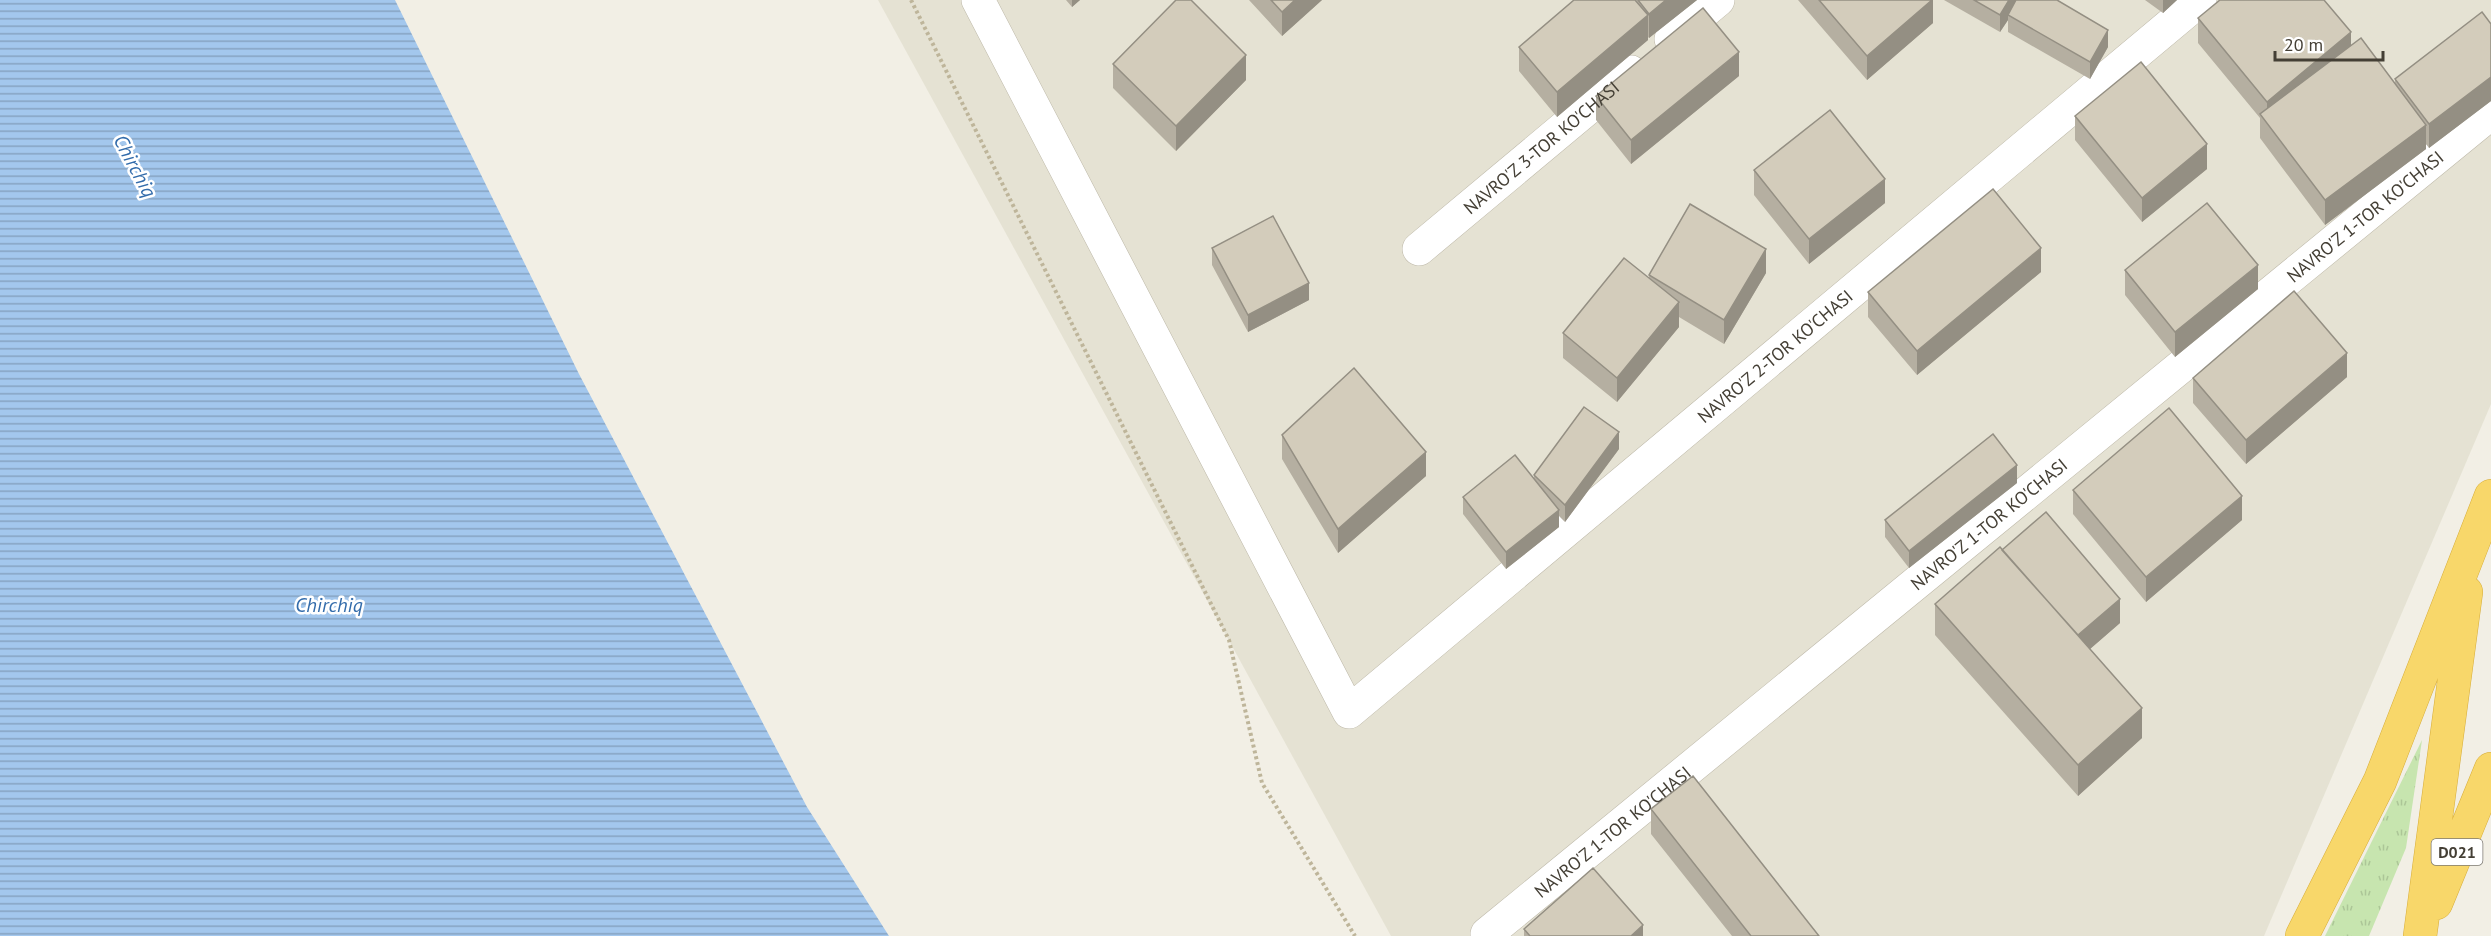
<svg xmlns="http://www.w3.org/2000/svg" width="2491" height="936" viewBox="0 0 2491 936" font-family="'PT Sans',sans-serif">
	<style>
		.residential { fill: #e5e2d3 }
		.grass { fill: url(#grass-tufts) }
		.water { fill: url(#water-rules) }
		.lines { fill: none; stroke-linecap: round; stroke-linejoin: round }
		.minor-casing { stroke: #bdb8a8; stroke-width: 34 }
		.highway-casing { stroke: #d7ad3a; stroke-width: 34 }
		.path { stroke: #beb59a; stroke-width: 4; stroke-dasharray: 3 3; stroke-linecap: butt }
		.minor { stroke: #fff; stroke-width: 33 }
		.highway { stroke: #f8d76a; stroke-width: 33 }
		.wall { fill: #b5afa1 }
		.shaded-wall { fill: #948f83 }
		.building { fill: #d3ccbb; stroke: #948f83; stroke-width: 1.5 }
		.labels { text-anchor: middle; dominant-baseline: central; stroke-width: 5; stroke-linejoin: round; paint-order: stroke }
		.shield { fill: #fff; stroke: #7c7972; stroke-width: 1.5 }
		.shield-label { font-size: 16px; font-weight: bold; fill: #443f35 }
		.street-label { font-size: 18px; fill: #443f35; stroke: #fff }
		.water-label { font-size: 20px; font-style: italic; fill: #336cab; stroke: #fff }
	</style>
	<defs>
		<pattern id="grass-tufts" width="24" height="20" patternUnits="userSpaceOnUse" patternTransform="scale(1.5)"><rect width="24" height="20" fill="#c7e5af"/><path d="M3 7l-1-3M5 7V3M7 7l1-3M15 17l-1-3M17 17v-4M19 17l1-3" fill="none" stroke="#acc697"/></pattern>
		<pattern id="water-rules" width="6" height="5" patternUnits="userSpaceOnUse" patternTransform="scale(1.5)"><rect width="6" height="5" fill="#a3c7ed"/><path d="M0 2.5h6" fill="none" stroke="#86a3c1"/></pattern>
	</defs>
	<rect width="100%" height="100%" fill="#f2efe5"/>
	<!-- residential -->
	<path class="residential" d="M 878,0 L 2491,0 L 2491,404 L 2264,936 L 1391,936 Z"/>
	<!-- grass -->
	<path class="grass" d="M 2422,740 L 2406,848 L 2369,936 L 2325,936 Z"/>
	<!-- water -->
	<path class="water" d="M 0,0 L 395,0 L 579,374 L 807,807 L 889,936 L 0,936 Z"/>
	<g class="lines">
		<!-- minor casing -->
		<g class="minor-casing">
			<g id="minor">
				<path id="s1" d="M 978,0 L 1349,712 L 2200,0"/>
				<path d="M 1671,39 L 1718,0"/>
				<path id="s2" d="M 1419,249 L 1631,72"/>
				<path id="s3" d="M 1487,934 L 2491,113"/>
			</g>
		</g>
		<!-- highway casing -->
		<g class="highway-casing">
			<path id="highway" d="M 2436,903 L 2491,769
				M 2302,936 L 2380,781 L 2491,496
				M 2420,936 L 2466,592"/>
		</g>
		<!-- path -->
		<path class="path" d="M 911,0 L 1229,640 L 1262,783 L 1355,936"/>
		<!-- minor -->
		<use href="#minor" class="minor"/>
		<!-- highway -->
		<use href="#highway" class="highway"/>
	</g>
	<!-- wall -->
	<path class="wall" d="M 1066,0 L 1080,0 L 1072,7 Z
		M 1249,0 L 1322,0 L 1282,36 Z
		M 1574,0 L 1697,0 L 1649,38 L 1648,37 L 1648,40 L 1557,117 L 1519,71 L 1519,47 Z
		M 1798,0 L 1933,0 L 1933,23 L 1867,80 Z
		M 1944,0 L 2057,0 L 2108,47 L 2090,79 L 2008,32 L 2008,20 L 2000,32 Z
		M 2145,0 L 2177,0 L 2163,13 Z
		M 2198,18 L 2351,46 L 2395,83 L 2395,79 L 2491,24 L 2491,101 L 2429,148 L 2426,144 L 2426,149 L 2325,225 L 2260,138 L 2260,118 L 2198,43 Z
		M 1113,64 L 1246,80 L 1176,151 L 1113,88 Z
		M 1739,76 L 1631,164 L 1596,120 L 1596,96 Z
		M 2075,116 L 2207,169 L 2142,222 L 2075,140 Z
		M 1754,170 L 1885,203 L 1809,264 L 1754,195 Z
		M 1212,248 L 1309,300 L 1248,332 L 1212,265 Z
		M 2125,270 L 2258,289 L 2175,357 L 2125,295 Z
		M 2041,272 L 1917,375 L 1868,317 L 1868,292 Z
		M 1766,273 L 1724,344 L 1679,317 L 1679,327 L 1617,402 L 1563,358 L 1563,333 L 1649,278 L 1649,275 Z
		M 2347,377 L 2246,464 L 2193,403 L 2193,378 Z
		M 1282,435 L 1426,476 L 1338,553 L 1282,459 Z
		M 1619,449 L 1565,522 L 1559,516 L 1559,527 L 1506,569 L 1463,514 L 1463,497 L 1534,478 L 1534,475 Z
		M 2017,483 L 1909,568 L 1885,537 L 1885,520 Z
		M 2073,490 L 2242,520 L 2146,602 L 2073,514 Z
		M 2002,550 L 2120,623 L 2090,649 L 2142,738 L 2078,796 L 1935,635 L 1935,604 Z
		M 1651,809 L 1819,936 L 1732,936 L 1651,834 Z
		M 1524,929 L 1643,936 L 1524,936 Z"/>
	<!-- shaded-wall -->
	<path class="shaded-wall" d="M 1072,0 L 1080,0 L 1072,7 Z
		M 1295,0 L 1322,0 L 1282,36 L 1282,12 Z
		M 1666,0 L 1697,0 L 1649,38 L 1649,14 Z
		M 1932,0 L 1933,0 L 1933,23 L 1867,80 L 1867,56 Z
		M 2009,0 L 2019,0 L 2008,15 L 2008,20 L 2000,32 L 2000,15 Z
		M 2163,0 L 2177,0 L 2163,13 Z
		M 1648,15 L 1648,40 L 1557,117 L 1557,92 Z
		M 2108,30 L 2108,47 L 2090,79 L 2090,62 Z
		M 2351,32 L 2351,56 L 2267,123 L 2267,102 Z
		M 1739,52 L 1739,76 L 1631,164 L 1631,140 Z
		M 1246,55 L 1246,80 L 1176,151 L 1176,126 Z
		M 2491,77 L 2491,101 L 2429,148 L 2429,124 Z
		M 2426,125 L 2426,149 L 2325,225 L 2325,200 Z
		M 2207,144 L 2207,169 L 2142,222 L 2142,198 Z
		M 1885,179 L 1885,203 L 1809,264 L 1809,239 Z
		M 2041,248 L 2041,272 L 1917,375 L 1917,351 Z
		M 1766,249 L 1766,273 L 1724,344 L 1724,320 Z
		M 2258,265 L 2258,289 L 2175,357 L 2175,332 Z
		M 1309,283 L 1309,300 L 1248,332 L 1248,315 Z
		M 1679,302 L 1679,327 L 1617,402 L 1617,378 Z
		M 2347,353 L 2347,377 L 2246,464 L 2246,440 Z
		M 1619,432 L 1619,449 L 1565,522 L 1565,505 Z
		M 1426,452 L 1426,476 L 1338,553 L 1338,529 Z
		M 2017,465 L 2017,483 L 1909,568 L 1909,551 Z
		M 2242,496 L 2242,520 L 2146,602 L 2146,577 Z
		M 1559,510 L 1559,527 L 1506,569 L 1506,552 Z
		M 2120,599 L 2120,623 L 2075,662 L 2075,637 Z
		M 2142,708 L 2142,738 L 2078,796 L 2078,765 Z
		M 1643,925 L 1643,936 L 1631,936 Z"/>
	<!-- building -->
	<path class="building" d="M 1176,0 L 1191,0 L 1246,55 L 1176,126 L 1113,64 Z
		M 1271,0 L 1295,0 L 1282,12 Z
		M 1574,0 L 1635,0 L 1648,15 L 1557,92 L 1519,47 Z
		M 1638,0 L 1666,0 L 1649,14 Z
		M 1819,0 L 1932,0 L 1867,56 Z
		M 1974,0 L 2009,0 L 2000,15 Z
		M 2016,0 L 2057,0 L 2108,30 L 2090,62 L 2008,15 Z
		M 2220,0 L 2324,0 L 2351,32 L 2267,102 L 2198,18 Z
		M 1703,8 L 1739,52 L 1631,140 L 1596,96 Z
		M 2482,12 L 2491,24 L 2491,77 L 2429,124 L 2395,79 Z
		M 2361,38 L 2426,125 L 2325,200 L 2260,114 Z
		M 2141,62 L 2207,144 L 2142,198 L 2075,116 Z
		M 1830,110 L 1885,179 L 1809,239 L 1754,170 Z
		M 1993,189 L 2041,248 L 1917,351 L 1868,292 Z
		M 2207,203 L 2258,265 L 2175,332 L 2125,270 Z
		M 1690,204 L 1766,249 L 1724,320 L 1649,275 Z
		M 1273,216 L 1309,283 L 1248,315 L 1212,248 Z
		M 1624,258 L 1679,302 L 1617,378 L 1563,333 Z
		M 2294,291 L 2347,353 L 2246,440 L 2193,378 Z
		M 1354,368 L 1426,452 L 1338,529 L 1282,435 Z
		M 1584,407 L 1619,432 L 1565,505 L 1534,475 Z
		M 2169,408 L 2242,496 L 2146,577 L 2073,490 Z
		M 1993,434 L 2017,465 L 1909,551 L 1885,520 Z
		M 1515,455 L 1559,510 L 1506,552 L 1463,497 Z
		M 2046,512 L 2120,599 L 2078,635 L 2002,550 Z
		M 2000,547 L 2142,708 L 2078,765 L 1935,604 Z
		M 1693,776 L 1819,936 L 1751,936 L 1651,809 Z
		M 1593,868 L 1643,925 L 1631,936 L 1530,936 L 1524,929 Z"/>
	<g class="labels">
		<!-- shield labels -->
		<rect class="shield" x="2431.5" y="839" width="51" height="26" rx="4.5"/>
		<g class="shield-label">
			<text x="2457" y="852">D021</text>
		</g>
		<!-- street labels -->
		<g class="street-label">
			<text stroke="none"><textPath href="#s2" startOffset="159">NAVRO'Z 3-TOR KO'CHASI</textPath></text>
			<text stroke="none"><textPath href="#s3" startOffset="1134">NAVRO'Z 1-TOR KO'CHASI</textPath></text>
			<text stroke="none"><textPath href="#s1" startOffset="1358">NAVRO'Z 2-TOR KO'CHASI</textPath></text>
			<text stroke="none"><textPath href="#s3" startOffset="648">NAVRO'Z 1-TOR KO'CHASI</textPath></text>
			<text stroke="none"><textPath href="#s3" startOffset="162">NAVRO'Z 1-TOR KO'CHASI</textPath></text>
		</g>
		<!-- water labels -->
		<g class="water-label">
			<text transform="translate(135 166) rotate(62)">Chirchiq</text>
			<text x="329" y="605">Chirchiq</text>
		</g>
	</g>
	<!-- scale -->
	<path d="M2275 51v9h108v-9" fill="none" stroke="#443f35" stroke-width="3"/>
	<text x="2284" y="51" font-size="18" fill="#443f35" stroke="#ffffff" stroke-width="4.5" paint-order="stroke">20 m</text>
</svg>
